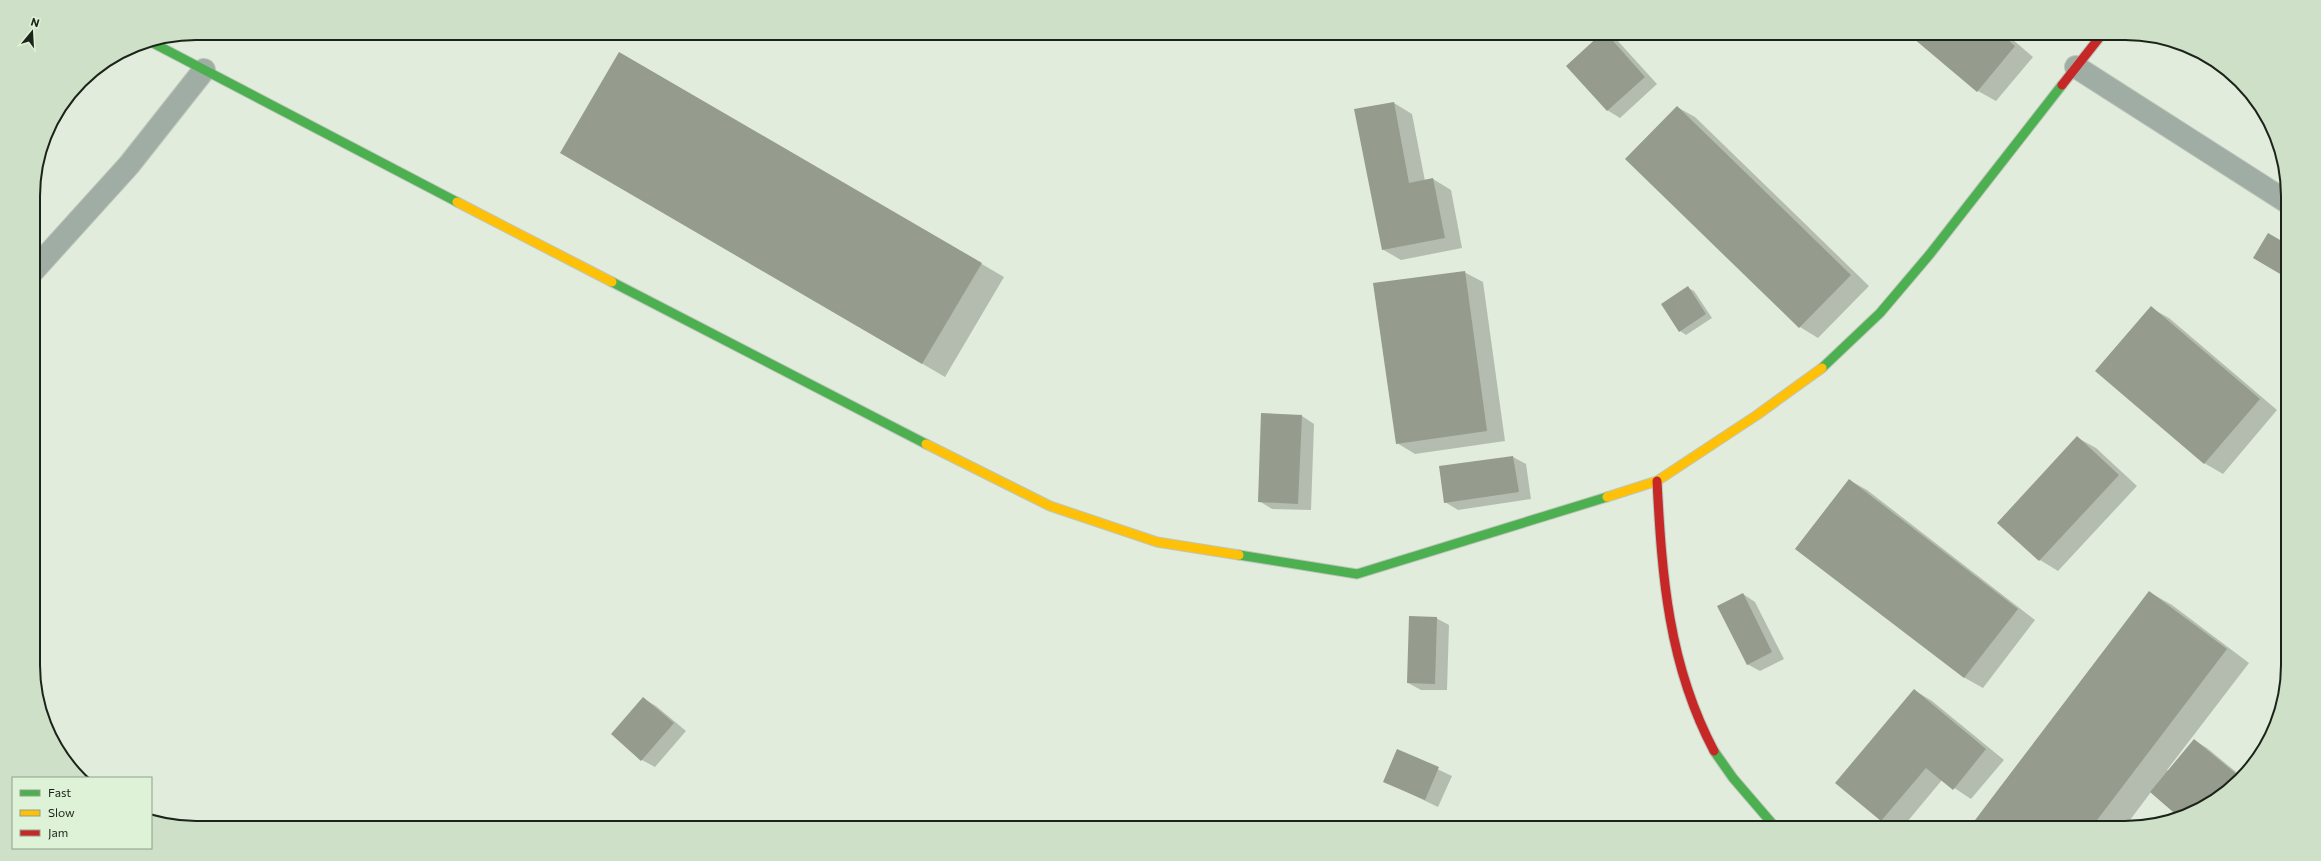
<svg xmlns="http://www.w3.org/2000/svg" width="2321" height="861" viewBox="0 0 2321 861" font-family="Commissioner,sans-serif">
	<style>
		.shadow { fill: #0003 }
		.building { fill: #959b8d }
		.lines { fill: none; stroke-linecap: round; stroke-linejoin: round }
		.street-casing { stroke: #bec6bb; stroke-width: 24 }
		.fast-casing { stroke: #bec6bb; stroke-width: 11 }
		.slow-casing { stroke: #bec6bb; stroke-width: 11 }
		.jam-casing { stroke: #bec6bb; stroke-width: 11 }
		.street { stroke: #a0ada4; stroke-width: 22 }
		.fast { stroke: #4caf50; stroke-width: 9 }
		.slow { stroke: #ffc107; stroke-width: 9 }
		.jam { stroke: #c62828; stroke-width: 9 }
		.rim { fill: none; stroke: #1c2319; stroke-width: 2 }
	</style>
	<rect width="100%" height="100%" fill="#e1ecdd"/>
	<!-- shadow -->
	<path class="shadow" d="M 1604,33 L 1617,40 L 1657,84 L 1620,118 L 1607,110 Z
		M 1726,33 L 1740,33 L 1734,38 Z
		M 1909,33 L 2005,33 L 2033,57 L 1996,101 L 1978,91 Z
		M 620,53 L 1004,277 L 945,377 L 561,152 Z
		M 1394,103 L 1412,114 L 1425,181 L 1433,179 L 1451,190 L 1462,248 L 1401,260 L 1382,249 Z
		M 1677,107 L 1695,117 L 1869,286 L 1818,338 L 1800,327 L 1627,159 Z
		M 1464,272 L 1483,282 L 1505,441 L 1415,454 L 1397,443 Z
		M 1688,288 L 1694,291 L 1712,318 L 1686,335 L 1680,331 Z
		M 2151,308 L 2169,318 L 2277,410 L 2223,474 L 2204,463 Z
		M 1302,416 L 1314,424 L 1311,510 L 1272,509 L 1259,501 Z
		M 2078,438 L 2096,448 L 2137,486 L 2058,571 L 2040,560 L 1999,523 Z
		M 1513,457 L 1526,464 L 1531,499 L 1458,510 L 1445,502 L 1440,467 Z
		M 1849,480 L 1867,490 L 2035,620 L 1983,688 L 1965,678 L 1796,548 Z
		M 2149,592 L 2172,605 L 2249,663 L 2167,770 L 2169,771 L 2194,740 L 2207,748 L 2241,776 L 2224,794 L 2181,817 L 2151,792 L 2124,828 L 1970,828 Z
		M 1743,594 L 1755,602 L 1784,659 L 1760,671 L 1747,664 Z
		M 1436,618 L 1449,625 L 1447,690 L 1421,690 L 1408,683 Z
		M 1914,690 L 1932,701 L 2004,760 L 1971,799 L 1942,780 L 1902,828 L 1894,828 L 1881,820 Z
		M 644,699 L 656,706 L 686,731 L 655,767 L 642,760 L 612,734 Z
		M 1397,750 L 1452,776 L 1438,807 L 1384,781 Z"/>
	<!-- building -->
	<path class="building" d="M 1602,33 L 1606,33 L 1645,77 L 1607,111 L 1566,66 Z
		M 1907,33 L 2000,33 L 2015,46 L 1977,92 Z
		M 619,52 L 982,263 L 922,364 L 560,153 Z
		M 1394,102 L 1409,183 L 1433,178 L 1445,238 L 1382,250 L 1354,109 Z
		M 1677,106 L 1851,275 L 1799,328 L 1625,159 Z
		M 2268,233 L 2287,244 L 2287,278 L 2253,258 Z
		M 1465,271 L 1487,431 L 1396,444 L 1373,283 Z
		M 1688,286 L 1706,314 L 1679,332 L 1661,304 Z
		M 2151,306 L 2260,399 L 2204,464 L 2095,371 Z
		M 1261,413 L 1302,415 L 1298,504 L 1258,502 Z
		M 2077,436 L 2119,475 L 2039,561 L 1997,523 Z
		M 1513,456 L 1519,492 L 1444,503 L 1439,466 Z
		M 1849,479 L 2018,609 L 1964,678 L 1795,549 Z
		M 2149,591 L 2227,649 L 2091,828 L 1969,828 Z
		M 1743,593 L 1772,652 L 1747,665 L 1717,606 Z
		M 1409,616 L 1437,617 L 1435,684 L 1407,683 Z
		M 1914,689 L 1986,749 L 1953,790 L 1926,768 L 1881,821 L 1835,783 Z
		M 643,697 L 674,723 L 641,761 L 611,734 Z
		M 2194,739 L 2240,777 L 2224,794 L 2180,818 L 2150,792 Z
		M 1397,749 L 1439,767 L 1425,800 L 1383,782 Z
		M 588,822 L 606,828 L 586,828 Z"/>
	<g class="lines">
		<!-- street casing -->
		<g class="street-casing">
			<path id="street" d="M 2076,67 L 2287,202
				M 34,270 L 129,165 L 204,70"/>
		</g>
		<!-- fast casing -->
		<g class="fast-casing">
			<path id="fast" d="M 151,42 L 457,202
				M 612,282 L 926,444
				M 1822,368 L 1880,313 L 1930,254 L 2062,85
				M 1239,555 L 1357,574 L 1607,497
				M 1714,751 L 1733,778 L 1776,828"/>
		</g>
		<!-- slow casing -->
		<g class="slow-casing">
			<path id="slow" d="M 457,202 L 612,282
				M 926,444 L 1050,506 L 1157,542 L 1239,555
				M 1607,497 L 1657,481 L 1757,415 L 1822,368"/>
		</g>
		<!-- jam casing -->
		<g class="jam-casing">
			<path id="jam" d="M 2062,85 L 2103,33
				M 1657,481 C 1662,576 1668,664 1714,751"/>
		</g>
		<!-- street -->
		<use href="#street" class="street"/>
		<!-- fast -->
		<use href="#fast" class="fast"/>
		<!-- slow -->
		<use href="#slow" class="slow"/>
		<!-- jam -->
		<use href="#jam" class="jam"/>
	</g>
	<!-- crop -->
	<path d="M0 0H2321V861H0ZM196 40H2125A156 156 0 0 1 2281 196V665A156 156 0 0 1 2125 821H196A156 156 0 0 1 40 665V196A156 156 0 0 1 196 40Z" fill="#cee1c8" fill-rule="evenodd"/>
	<path class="rim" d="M196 40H2125A156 156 0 0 1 2281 196V665A156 156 0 0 1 2125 821H196A156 156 0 0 1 40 665V196A156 156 0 0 1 196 40Z"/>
	<!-- legend -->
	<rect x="12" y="777" width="140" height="72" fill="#def2d7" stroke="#909f8b"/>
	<rect x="20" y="790" width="20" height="6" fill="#4caf50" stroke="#909f8b"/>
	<text x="48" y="797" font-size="12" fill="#1c2319">Fast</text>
	<rect x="20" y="810" width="20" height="6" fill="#ffc107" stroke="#909f8b"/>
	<text x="48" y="817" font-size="12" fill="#1c2319">Slow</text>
	<rect x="20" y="830" width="20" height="6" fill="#c62828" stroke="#909f8b"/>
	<text x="48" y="837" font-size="12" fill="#1c2319">Jam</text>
	<!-- north arrow -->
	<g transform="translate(32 32) rotate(18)" stroke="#def2d7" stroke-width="3" paint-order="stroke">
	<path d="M0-3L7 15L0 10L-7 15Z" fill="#1c2319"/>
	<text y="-6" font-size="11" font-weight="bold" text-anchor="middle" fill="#1c2319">N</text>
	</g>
</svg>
